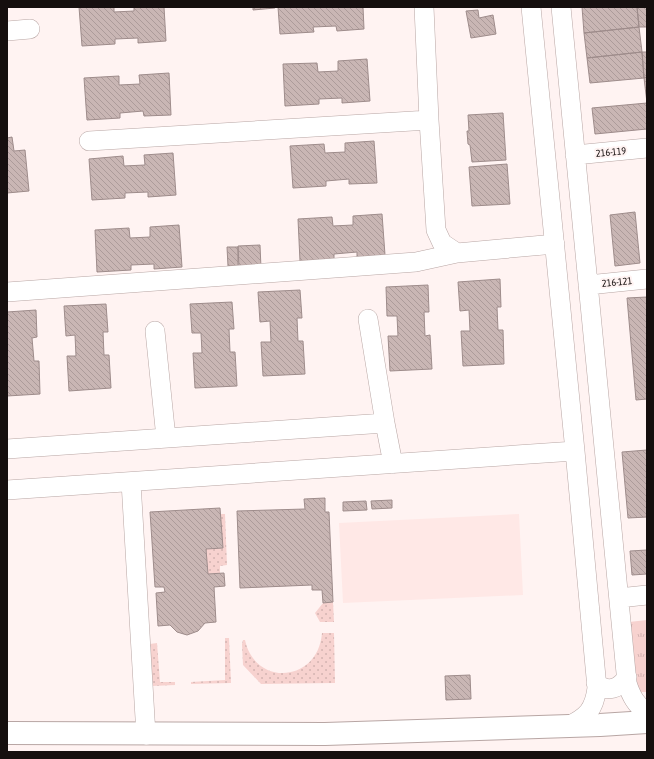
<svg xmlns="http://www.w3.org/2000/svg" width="654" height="759" viewBox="0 0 654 759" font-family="'Asap Condensed',sans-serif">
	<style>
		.built { fill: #ffe8e6 }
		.grass { fill: url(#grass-dots) }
		.park { fill: url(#park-tufts) }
		.building { fill: url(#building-back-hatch); stroke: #9e8c8b }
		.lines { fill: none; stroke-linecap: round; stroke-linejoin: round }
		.minor-casing { stroke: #b8a6a4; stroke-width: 20 }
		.highway-casing { stroke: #b8a6a4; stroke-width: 24 }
		.minor { stroke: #fff; stroke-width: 19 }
		.highway { stroke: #fff; stroke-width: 22 }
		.labels { text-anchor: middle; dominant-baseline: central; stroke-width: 4; stroke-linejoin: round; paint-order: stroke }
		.street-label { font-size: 10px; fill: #150f0e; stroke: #fff3f2 }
	</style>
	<defs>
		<pattern id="grass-dots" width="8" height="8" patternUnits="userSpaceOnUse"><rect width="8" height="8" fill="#f7d2cf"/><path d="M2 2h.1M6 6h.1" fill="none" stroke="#d3b3b1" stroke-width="1.8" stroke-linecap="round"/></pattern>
		<pattern id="park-tufts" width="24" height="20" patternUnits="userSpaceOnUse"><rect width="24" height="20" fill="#f7d2cf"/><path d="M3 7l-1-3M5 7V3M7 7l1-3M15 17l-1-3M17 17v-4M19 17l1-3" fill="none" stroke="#d3b3b1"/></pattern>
		<pattern id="building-back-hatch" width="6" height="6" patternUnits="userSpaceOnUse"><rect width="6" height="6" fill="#c9b6b4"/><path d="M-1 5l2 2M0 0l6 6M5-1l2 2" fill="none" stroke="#ac9b9a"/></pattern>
	</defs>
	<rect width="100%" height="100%" fill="#fff3f2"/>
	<!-- built -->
	<path class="built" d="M 519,514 L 523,595 L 343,603 L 339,523 Z"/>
	<!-- grass -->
	<path class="grass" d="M 220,514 L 225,514 L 227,565 L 220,566 L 220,573 L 208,574 L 206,549 L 223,548 Z
		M 333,602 L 334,622 L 320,622 L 315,613 L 323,603 Z
		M 322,633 L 334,633 L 335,683 L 261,684 L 243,665 L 242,644 L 243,640 L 245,640 C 255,687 318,683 322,633 Z
		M 225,638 L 229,638 L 231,683 L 191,684 L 191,682 L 225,680 Z
		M 157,643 L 160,682 L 175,682 L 175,685 L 152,686 L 150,644 Z"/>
	<!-- park -->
	<path class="park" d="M 647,620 L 647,692 L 637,692 L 629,622 Z"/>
	<!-- building -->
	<path class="building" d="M 79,7 L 114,7 L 114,12 L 134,11 L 134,7 L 164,7 L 166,41 L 138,43 L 138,38 L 115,39 L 115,44 L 82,46 Z
		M 253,7 L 275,7 L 275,8 L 253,10 Z
		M 278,7 L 363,7 L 364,29 L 337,31 L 336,26 L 313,27 L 314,32 L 280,34 Z
		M 582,7 L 637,7 L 639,27 L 584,33 Z
		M 637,7 L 647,7 L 647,27 L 639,27 Z
		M 478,10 L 479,18 L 493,15 L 496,34 L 471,38 L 466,11 Z
		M 639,27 L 642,52 L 587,58 L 584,33 Z
		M 642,52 L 644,78 L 590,83 L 587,58 Z
		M 642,52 L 647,52 L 647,77 L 644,78 Z
		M 367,59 L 370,101 L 342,103 L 342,98 L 319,99 L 319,104 L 285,106 L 283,64 L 317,63 L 318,72 L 338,71 L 338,61 Z
		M 169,73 L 171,115 L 144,116 L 143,111 L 120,113 L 120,118 L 87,120 L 84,78 L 119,76 L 119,85 L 140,84 L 139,75 Z
		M 647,77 L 647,103 L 644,78 Z
		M 647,103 L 647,129 L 595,134 L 592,108 Z
		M 503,113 L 506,160 L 472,162 L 470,145 L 468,144 L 467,131 L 469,131 L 468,115 Z
		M 12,137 L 14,151 L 25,150 L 29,191 L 7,193 L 7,138 Z
		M 374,141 L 377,183 L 349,184 L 349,179 L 326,181 L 326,186 L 293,188 L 290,146 L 324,144 L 325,153 L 345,152 L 345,143 Z
		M 173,153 L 176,195 L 148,197 L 148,192 L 125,193 L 125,198 L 92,200 L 89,159 L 123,156 L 124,166 L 145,165 L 144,155 Z
		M 507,164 L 510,204 L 472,206 L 469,167 Z
		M 635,212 L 640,263 L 615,266 L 610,215 Z
		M 382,214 L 385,255 L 357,257 L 357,252 L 334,254 L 334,259 L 300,261 L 298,219 L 332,217 L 333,226 L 353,225 L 353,216 Z
		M 179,225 L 182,267 L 154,269 L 154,264 L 131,265 L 131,270 L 97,272 L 95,230 L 129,228 L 130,238 L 150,237 L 150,227 Z
		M 260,245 L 261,268 L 239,268 L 238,246 Z
		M 227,247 L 238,247 L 238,266 L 228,266 Z
		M 500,279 L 501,307 L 497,307 L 498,330 L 503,330 L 504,364 L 463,366 L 461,331 L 470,331 L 469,310 L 460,311 L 458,282 Z
		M 428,285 L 429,312 L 424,312 L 425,336 L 430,335 L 432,369 L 390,371 L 388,336 L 398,336 L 397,316 L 387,316 L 386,287 Z
		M 300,290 L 302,318 L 297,318 L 298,341 L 303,341 L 305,374 L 263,376 L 261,342 L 271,342 L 270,321 L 260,322 L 258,292 Z
		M 647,297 L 647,399 L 636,400 L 627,298 Z
		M 232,302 L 234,329 L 229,329 L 230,352 L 235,352 L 237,386 L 195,388 L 193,353 L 202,353 L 201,333 L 192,333 L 190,304 Z
		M 106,304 L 108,332 L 103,332 L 104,355 L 109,355 L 111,388 L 69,391 L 67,356 L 76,356 L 75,335 L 66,336 L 64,306 Z
		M 36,310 L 37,337 L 32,338 L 34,361 L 39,361 L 40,394 L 7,396 L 7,312 Z
		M 647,450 L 647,517 L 628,518 L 622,452 Z
		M 325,498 L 325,512 L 329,512 L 333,602 L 323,603 L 322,590 L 312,590 L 312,585 L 240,588 L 237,511 L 305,509 L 304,499 Z
		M 392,500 L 392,508 L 372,509 L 371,501 Z
		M 366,501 L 367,510 L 343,511 L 343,502 Z
		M 220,508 L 223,548 L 206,549 L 208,574 L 224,573 L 225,586 L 214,587 L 216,622 L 205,623 L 198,631 L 187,635 L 177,632 L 170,625 L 158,626 L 156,593 L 165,592 L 164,587 L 155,587 L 150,512 Z
		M 647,550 L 647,574 L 632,575 L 630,551 Z
		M 470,675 L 471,699 L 446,700 L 445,676 Z"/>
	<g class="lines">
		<!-- minor casing -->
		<g class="minor-casing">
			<path id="minor" d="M 424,7 L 429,120 L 436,230 L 442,243 L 457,253 L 555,244
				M 531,7 L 575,451 L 597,688 C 594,710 587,717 568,726
				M 561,7 L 627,683 C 631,696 636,705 647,713
				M 7,31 L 30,29
				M 89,141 L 429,120
				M 575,155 L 647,148
				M 588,285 L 647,279
				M 7,292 L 416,262 L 457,253
				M 368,319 L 385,423
				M 155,331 L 166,438
				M 7,449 L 385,423 L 393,464
				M 131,482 L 146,735
				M 7,490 L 575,451
				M 619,598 L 647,595
				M 596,683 C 608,693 619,689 627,677"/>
		</g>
		<!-- highway casing -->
		<g class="highway-casing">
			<path id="highway" d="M 7,733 L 325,734 L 600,725 L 647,722"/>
		</g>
		<!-- minor -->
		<use href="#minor" class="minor"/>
		<!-- highway -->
		<use href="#highway" class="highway"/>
	</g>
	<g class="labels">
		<!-- street labels -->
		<g class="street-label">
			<text transform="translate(611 152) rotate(-6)">216-119</text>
			<text transform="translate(617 282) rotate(-6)">216-121</text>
		</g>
	</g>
	<!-- border -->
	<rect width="654" height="759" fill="none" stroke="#150f0e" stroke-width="16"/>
</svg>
